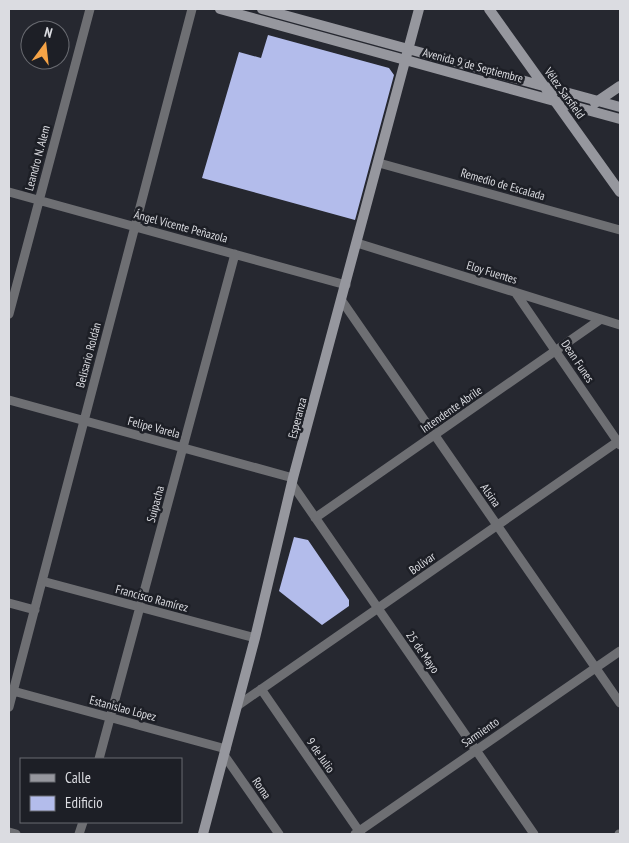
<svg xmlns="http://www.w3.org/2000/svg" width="629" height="843" viewBox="0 0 629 843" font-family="'PT Sans Narrow',sans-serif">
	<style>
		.building { fill: #b3bceb }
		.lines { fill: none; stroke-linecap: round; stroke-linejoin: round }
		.street { stroke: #6e6f73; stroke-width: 9 }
		.secondary { stroke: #96979e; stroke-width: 10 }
		.labels { text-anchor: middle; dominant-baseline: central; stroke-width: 5; stroke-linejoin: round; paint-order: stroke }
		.street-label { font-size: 12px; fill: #dbdce1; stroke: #1d1f26 }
	</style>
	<rect width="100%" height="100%" fill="#262830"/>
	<!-- building -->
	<path class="building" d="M 268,35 L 389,68 L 394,75 L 355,220 L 202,178 L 239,52 L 261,58 Z
		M 294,537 L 308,540 L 349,600 L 349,606 L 322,625 L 279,591 Z"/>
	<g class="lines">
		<!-- street -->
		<path class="street" d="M 379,163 L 620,230
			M 9,192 L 346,285
			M 357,243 L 620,325
			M 515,292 L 620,445
			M 342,301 L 620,703
			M 9,314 L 90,9
			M 9,400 L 293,478
			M 292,484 L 534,834
			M 315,518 L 601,319
			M 42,581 L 255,638
			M 9,603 L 35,610
			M 261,689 L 361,834
			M 13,691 L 226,749
			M 237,706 L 620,440
			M 9,707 L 192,9
			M 224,755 L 279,834
			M 99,759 L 235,254
			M 9,832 L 16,834
			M 79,834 L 83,822
			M 355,834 L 620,651
			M 619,834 L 620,834"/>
		<!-- secondary -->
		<path class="secondary" d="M 220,9 L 620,119
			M 262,9 L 620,107
			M 489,9 L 620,192
			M 595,103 L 620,86
			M 203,834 L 255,638 L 293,478 L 419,9"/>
	</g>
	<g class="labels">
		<!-- street labels -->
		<g class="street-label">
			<text transform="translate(473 65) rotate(15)">Avenida 9 de Septiembre</text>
			<text transform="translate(565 93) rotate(54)">Vélez Sarsfield</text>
			<text transform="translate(37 158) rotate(-75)">Leandro N. Alem</text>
			<text transform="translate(503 184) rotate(16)">Remedio de Escalada</text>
			<text transform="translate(181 226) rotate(15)">Ángel Vicente Peñazola</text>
			<text transform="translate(492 272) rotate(17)">Eloy Fuentes</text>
			<text transform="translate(88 355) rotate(-75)">Belisario Roldán</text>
			<text transform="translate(578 361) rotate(56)">Dean Funes</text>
			<text transform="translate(451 409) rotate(-35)">Intendente Abrile</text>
			<text transform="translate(297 418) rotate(-75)">Esperanza</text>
			<text transform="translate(154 427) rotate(15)">Felipe Varela</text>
			<text transform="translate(491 495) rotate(55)">Alsina</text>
			<text transform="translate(155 504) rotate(-75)">Suipacha</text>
			<text transform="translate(422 563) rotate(-35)">Bolívar</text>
			<text transform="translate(152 598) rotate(15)">Francisco Ramírez</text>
			<text transform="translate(423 652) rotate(55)">25 de Mayo</text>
			<text transform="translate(123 708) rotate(15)">Estanislao López</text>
			<text transform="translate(480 732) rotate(-35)">Sarmiento</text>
			<text transform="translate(321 755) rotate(55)">9 de Julio</text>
			<text transform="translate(262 788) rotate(56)">Roma</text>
		</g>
	</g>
	<!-- border -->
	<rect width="629" height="843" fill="none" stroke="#dbdce1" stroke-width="20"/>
	<!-- legend -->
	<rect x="20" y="758" width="162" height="65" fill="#1d1f26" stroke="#696b71"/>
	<rect x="30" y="774" width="25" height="8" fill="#96979e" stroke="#696b71"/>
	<text x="65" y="783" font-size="15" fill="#dbdce1">Calle</text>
	<rect x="30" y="796" width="25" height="15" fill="#b3bceb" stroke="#696b71"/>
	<text x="65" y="808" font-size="15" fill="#dbdce1">Edificio</text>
	<!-- north arrow -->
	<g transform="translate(45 45) rotate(15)"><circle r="24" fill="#1d1f26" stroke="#696b71"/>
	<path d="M0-4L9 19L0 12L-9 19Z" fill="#f5a346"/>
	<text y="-8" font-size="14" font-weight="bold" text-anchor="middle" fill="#dbdce1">N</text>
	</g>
</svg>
